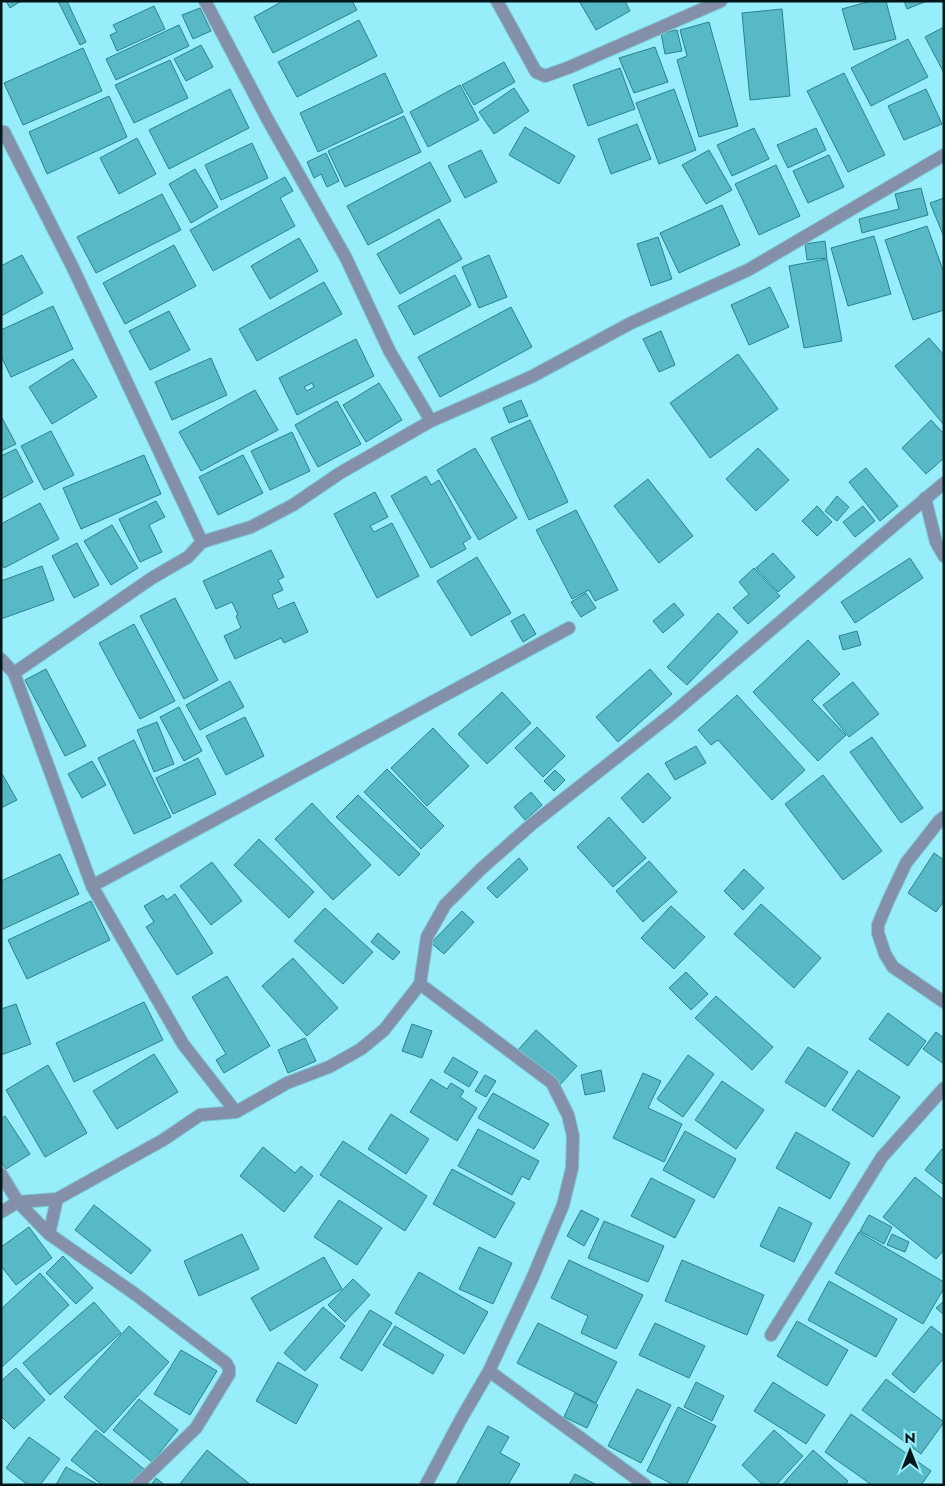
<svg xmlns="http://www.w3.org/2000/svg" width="945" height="1486" viewBox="0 0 945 1486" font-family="Jost,sans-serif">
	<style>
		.building { fill: #58b9c6; stroke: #29838f; fill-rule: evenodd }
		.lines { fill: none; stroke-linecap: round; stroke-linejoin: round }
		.minor-casing { stroke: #7cc6d1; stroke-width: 14 }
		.minor { stroke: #848faa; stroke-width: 12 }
	</style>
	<rect width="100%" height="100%" fill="#97edf9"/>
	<!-- building -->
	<path class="building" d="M 6,1 L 21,1 L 10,8 Z
		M 58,1 L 67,1 L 86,42 L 80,45 Z
		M 283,1 L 352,1 L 357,10 L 273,53 L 254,17 Z
		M 579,1 L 625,1 L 630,11 L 596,30 Z
		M 871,1 L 886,1 L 896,39 L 854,50 L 842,9 Z
		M 904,1 L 927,1 L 907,9 Z
		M 154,6 L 165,29 L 117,51 L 110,35 L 117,32 L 113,25 Z
		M 200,8 L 211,31 L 193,39 L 182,15 Z
		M 782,9 L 790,96 L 750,100 L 742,13 Z
		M 359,20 L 377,56 L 297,97 L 278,62 Z
		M 709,22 L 738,126 L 699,137 L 677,60 L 687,56 L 680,30 Z
		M 179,25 L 189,46 L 116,80 L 106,59 Z
		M 944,27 L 944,73 L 925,37 Z
		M 677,30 L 682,51 L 665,54 L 661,33 Z
		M 908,39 L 928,77 L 871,106 L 851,68 Z
		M 201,45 L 213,67 L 186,81 L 174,59 Z
		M 655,47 L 668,82 L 634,93 L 619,58 Z
		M 83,48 L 102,91 L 23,125 L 4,83 Z
		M 170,60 L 188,98 L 134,123 L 115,85 Z
		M 504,62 L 515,82 L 474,105 L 462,85 Z
		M 620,68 L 635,109 L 588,126 L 573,85 Z
		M 385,73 L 403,112 L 318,152 L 300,113 Z
		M 844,73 L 885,155 L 848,172 L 807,91 Z
		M 460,85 L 479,120 L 428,147 L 410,112 Z
		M 514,88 L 529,111 L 494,134 L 479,112 Z
		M 230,89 L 249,128 L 169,169 L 149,130 Z
		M 674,89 L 696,150 L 659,164 L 636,103 Z
		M 926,89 L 942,124 L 904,140 L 888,106 Z
		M 109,96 L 127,137 L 47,174 L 29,132 Z
		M 404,116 L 421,152 L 345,187 L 328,151 Z
		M 637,124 L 651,159 L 611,174 L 598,139 Z
		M 525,127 L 575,156 L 559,184 L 509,155 Z
		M 754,128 L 769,159 L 732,176 L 717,145 Z
		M 816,128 L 826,150 L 788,168 L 777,145 Z
		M 137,138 L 156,174 L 119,194 L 100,158 Z
		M 252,143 L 268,178 L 221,200 L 205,165 Z
		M 481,150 L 497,182 L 465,198 L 448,166 Z
		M 709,150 L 732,190 L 706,204 L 682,165 Z
		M 326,153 L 339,181 L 327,187 L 321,174 L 314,178 L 307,162 Z
		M 829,155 L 844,187 L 808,203 L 793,171 Z
		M 430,162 L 451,201 L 368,245 L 347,206 Z
		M 776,165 L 800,216 L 759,235 L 735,184 Z
		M 195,169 L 218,207 L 191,223 L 169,184 Z
		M 285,177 L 293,191 L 280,198 L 295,226 L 213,271 L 190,230 Z
		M 921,188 L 928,215 L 862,233 L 859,219 L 899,209 L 895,194 Z
		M 162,194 L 181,230 L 96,273 L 77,237 Z
		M 944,198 L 944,237 L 930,203 Z
		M 722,205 L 740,245 L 679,273 L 660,233 Z
		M 439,219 L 462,259 L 400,294 L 377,254 Z
		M 927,226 L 944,273 L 944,310 L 913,320 L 885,240 Z
		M 874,236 L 891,294 L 848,306 L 831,248 Z
		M 658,237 L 672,279 L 651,286 L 637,244 Z
		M 299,238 L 318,271 L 270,299 L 251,266 Z
		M 825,241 L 827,258 L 807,260 L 805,244 Z
		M 174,245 L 196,286 L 125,324 L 103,283 Z
		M 22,255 L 43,293 L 1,316 L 1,266 Z
		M 489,255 L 507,297 L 479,308 L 462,267 Z
		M 827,259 L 842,341 L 804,348 L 789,266 Z
		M 455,275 L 471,305 L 414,335 L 398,306 Z
		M 324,282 L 342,314 L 257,361 L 239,329 Z
		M 770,287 L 789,327 L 749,345 L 731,305 Z
		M 53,306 L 73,349 L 11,377 L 1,356 L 1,330 Z
		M 511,307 L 532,347 L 440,397 L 418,357 Z
		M 169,311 L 190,350 L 150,370 L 129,331 Z
		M 661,331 L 675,365 L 659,372 L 643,339 Z
		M 929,338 L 944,355 L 944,425 L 895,366 Z
		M 356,339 L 374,376 L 297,415 L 279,378 ZM 312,383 L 314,387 L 307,391 L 304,387 Z
		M 738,354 L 778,409 L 710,458 L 670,403 Z
		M 211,358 L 227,395 L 172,420 L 155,382 Z
		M 73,359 L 97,397 L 52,424 L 29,387 Z
		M 379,383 L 402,420 L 366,442 L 343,405 Z
		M 255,390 L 278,430 L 201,471 L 179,432 Z
		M 521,400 L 528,416 L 509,423 L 503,408 Z
		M 337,401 L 361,444 L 318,467 L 295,425 Z
		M 1,416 L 16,444 L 1,451 Z
		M 530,420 L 568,502 L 529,520 L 491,438 Z
		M 931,420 L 944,434 L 944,458 L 926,474 L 902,448 Z
		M 51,431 L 74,475 L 44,490 L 21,446 Z
		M 292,432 L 310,471 L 270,490 L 251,451 Z
		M 475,448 L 517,518 L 479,540 L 437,470 Z
		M 758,448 L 789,480 L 756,511 L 726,479 Z
		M 16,449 L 33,482 L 1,499 L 1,456 Z
		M 144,455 L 161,494 L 81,529 L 63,488 Z
		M 243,455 L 263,493 L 218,515 L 199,477 Z
		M 866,468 L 898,506 L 880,521 L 849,482 Z
		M 426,476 L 431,485 L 439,480 L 471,538 L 463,543 L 466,549 L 431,568 L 391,496 Z
		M 648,479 L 693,536 L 659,563 L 614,506 Z
		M 375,492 L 388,517 L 370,526 L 374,532 L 392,523 L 419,576 L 377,598 L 334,514 Z
		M 837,496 L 849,507 L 837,521 L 825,511 Z
		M 156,501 L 165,517 L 149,525 L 162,552 L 140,562 L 119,519 Z
		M 40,503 L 59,539 L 4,568 L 1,562 L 1,524 Z
		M 817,506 L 832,522 L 817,536 L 802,521 Z
		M 863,506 L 875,521 L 855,537 L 843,522 Z
		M 576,510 L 618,590 L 595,601 L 589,590 L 572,599 L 536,530 Z
		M 112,525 L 138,568 L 111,585 L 84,541 Z
		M 77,543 L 99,585 L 74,598 L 52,556 Z
		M 271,550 L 284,577 L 278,580 L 283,590 L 272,595 L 278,609 L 294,602 L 308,632 L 284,643 L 281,638 L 235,659 L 224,636 L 241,628 L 236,616 L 238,615 L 232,602 L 216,609 L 203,581 Z
		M 773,553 L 795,577 L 778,592 L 756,568 Z
		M 477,557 L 511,613 L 471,636 L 437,581 Z
		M 910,558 L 923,578 L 855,623 L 841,602 Z
		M 42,566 L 54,600 L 1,619 L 1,581 Z
		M 754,568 L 780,596 L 748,624 L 733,608 L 749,594 L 739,582 Z
		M 586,593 L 596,608 L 581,617 L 571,602 Z
		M 175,598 L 218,680 L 184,699 L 140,616 Z
		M 674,603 L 684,615 L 663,633 L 653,621 Z
		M 718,613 L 738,632 L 687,685 L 667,667 Z
		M 524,614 L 536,634 L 523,642 L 511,621 Z
		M 134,624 L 175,701 L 140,719 L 99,643 Z
		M 857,631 L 861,645 L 843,650 L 839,636 Z
		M 808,640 L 840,674 L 812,700 L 846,735 L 818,761 L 753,692 Z
		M 46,669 L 86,746 L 65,756 L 25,680 Z
		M 650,669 L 672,694 L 618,742 L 596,717 Z
		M 230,681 L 244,707 L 200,730 L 186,705 Z
		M 853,682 L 879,714 L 849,737 L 823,705 Z
		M 502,692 L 531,723 L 487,764 L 458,734 Z
		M 737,695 L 805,770 L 772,800 L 718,740 L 711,745 L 698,730 Z
		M 179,707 L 202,751 L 184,761 L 160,717 Z
		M 245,717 L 264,756 L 226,775 L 206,736 Z
		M 157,722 L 174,764 L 154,772 L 137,730 Z
		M 537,727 L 565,756 L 543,777 L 515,748 Z
		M 433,728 L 469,766 L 427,806 L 391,768 Z
		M 872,737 L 923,808 L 901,823 L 850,752 Z
		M 134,740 L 171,817 L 134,834 L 98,758 Z
		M 696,746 L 706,763 L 675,780 L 665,763 Z
		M 198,758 L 216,794 L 173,814 L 156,778 Z
		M 92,761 L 106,785 L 82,798 L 68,774 Z
		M 387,769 L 444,826 L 421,849 L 364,792 Z
		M 555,770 L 565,780 L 554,791 L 544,781 Z
		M 1,772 L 17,800 L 1,808 Z
		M 648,773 L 671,798 L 643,823 L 621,798 Z
		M 823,775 L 882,851 L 843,880 L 785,804 Z
		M 531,792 L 542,805 L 525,820 L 514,807 Z
		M 358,795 L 420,854 L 399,876 L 336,817 Z
		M 312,803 L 371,865 L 333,900 L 275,839 Z
		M 609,817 L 646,858 L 613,887 L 577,847 Z
		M 259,839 L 314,892 L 289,918 L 234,865 Z
		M 934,853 L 944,860 L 944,901 L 936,912 L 908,893 Z
		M 60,854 L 79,894 L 1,930 L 1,881 Z
		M 519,858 L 528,869 L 497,898 L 487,888 Z
		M 649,861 L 677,892 L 643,922 L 616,891 Z
		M 212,862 L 242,901 L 211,925 L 180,886 Z
		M 744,869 L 764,888 L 743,910 L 724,891 Z
		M 175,894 L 213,953 L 177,975 L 146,927 L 154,922 L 144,906 L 163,895 L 167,900 Z
		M 91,901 L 110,940 L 27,979 L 8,940 Z
		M 761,904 L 821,958 L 794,988 L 734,934 Z
		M 671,906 L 705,937 L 674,969 L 641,938 Z
		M 325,908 L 373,952 L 343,984 L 294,941 Z
		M 462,911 L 474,922 L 444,954 L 431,943 Z
		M 378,933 L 400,952 L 393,960 L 371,942 Z
		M 293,958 L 338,1008 L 307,1036 L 262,986 Z
		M 686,972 L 708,994 L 691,1010 L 669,988 Z
		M 227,976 L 270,1046 L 224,1073 L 216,1060 L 226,1054 L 192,997 Z
		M 716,996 L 773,1047 L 752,1070 L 695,1018 Z
		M 144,1002 L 163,1040 L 74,1082 L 56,1043 Z
		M 16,1004 L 31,1044 L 1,1055 L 1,1009 Z
		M 888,1013 L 926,1041 L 908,1066 L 869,1039 Z
		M 412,1024 L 432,1031 L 422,1058 L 402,1051 Z
		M 536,1030 L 577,1066 L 558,1087 L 517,1051 Z
		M 936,1032 L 944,1038 L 944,1064 L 923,1049 Z
		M 305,1038 L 316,1061 L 288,1073 L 278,1050 Z
		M 808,1047 L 848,1072 L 825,1107 L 785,1082 Z
		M 154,1054 L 178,1092 L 117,1129 L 93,1091 Z
		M 688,1055 L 714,1074 L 683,1117 L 657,1099 Z
		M 453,1057 L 478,1072 L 469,1087 L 444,1072 Z
		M 48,1065 L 87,1133 L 45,1157 L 6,1090 Z
		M 601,1070 L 605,1091 L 585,1095 L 581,1075 Z
		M 858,1070 L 900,1097 L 873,1137 L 832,1110 Z
		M 643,1073 L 661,1081 L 648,1108 L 682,1124 L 664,1162 L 613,1138 Z
		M 485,1075 L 496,1081 L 486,1097 L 475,1091 Z
		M 431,1079 L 447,1089 L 451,1083 L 464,1091 L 460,1097 L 477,1108 L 457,1141 L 410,1112 Z
		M 722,1081 L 764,1110 L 736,1149 L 695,1120 Z
		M 493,1093 L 549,1124 L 534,1149 L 478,1118 Z
		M 391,1114 L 429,1139 L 406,1174 L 368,1149 Z
		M 5,1116 L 30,1154 L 6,1169 L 1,1162 L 1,1119 Z
		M 478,1129 L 539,1161 L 529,1180 L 522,1176 L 512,1195 L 458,1166 Z
		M 685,1131 L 736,1159 L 714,1198 L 663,1170 Z
		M 796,1132 L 850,1163 L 830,1199 L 776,1168 Z
		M 343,1141 L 427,1196 L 405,1231 L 320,1175 Z
		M 263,1147 L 295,1173 L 301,1166 L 313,1176 L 284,1212 L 240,1176 Z
		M 942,1149 L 944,1150 L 944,1185 L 925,1170 Z
		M 452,1169 L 515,1203 L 495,1238 L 433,1204 Z
		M 915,1177 L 944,1200 L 944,1250 L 936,1259 L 883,1217 Z
		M 651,1178 L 695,1200 L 675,1238 L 631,1216 Z
		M 339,1200 L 382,1228 L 357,1265 L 314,1237 Z
		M 94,1205 L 151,1250 L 131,1274 L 75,1230 Z
		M 779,1207 L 812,1223 L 794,1262 L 760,1246 Z
		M 581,1210 L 599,1219 L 584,1246 L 567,1236 Z
		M 869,1215 L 892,1227 L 884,1244 L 860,1231 Z
		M 604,1221 L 664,1246 L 648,1282 L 588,1258 Z
		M 29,1227 L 52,1258 L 16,1285 L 1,1266 L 1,1247 Z
		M 859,1232 L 944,1282 L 944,1288 L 923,1324 L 835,1273 Z
		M 242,1234 L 259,1269 L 199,1296 L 184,1261 Z
		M 892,1234 L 909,1242 L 905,1252 L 887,1245 Z
		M 479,1247 L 512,1263 L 493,1304 L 459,1289 Z
		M 63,1256 L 93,1288 L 76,1304 L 46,1273 Z
		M 324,1257 L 342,1289 L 270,1331 L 251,1298 Z
		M 569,1260 L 643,1295 L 616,1349 L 581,1333 L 588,1316 L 551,1298 Z
		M 682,1260 L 764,1295 L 747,1335 L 665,1301 Z
		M 419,1272 L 488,1312 L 464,1354 L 395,1313 Z
		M 40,1273 L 69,1305 L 2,1367 L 1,1309 Z
		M 353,1279 L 370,1295 L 345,1322 L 328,1305 Z
		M 829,1281 L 897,1319 L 876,1357 L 808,1320 Z
		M 944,1301 L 944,1315 L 936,1308 Z
		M 94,1302 L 121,1333 L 50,1395 L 23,1363 Z
		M 323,1307 L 345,1326 L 305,1371 L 284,1353 Z
		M 370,1310 L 392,1323 L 362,1371 L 340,1358 Z
		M 797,1321 L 848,1350 L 827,1386 L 777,1356 Z
		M 538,1323 L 617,1362 L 596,1403 L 517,1363 Z
		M 655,1323 L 705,1346 L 689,1378 L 639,1355 Z
		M 129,1326 L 169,1362 L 104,1433 L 64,1397 Z
		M 395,1326 L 444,1355 L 433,1374 L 383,1345 Z
		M 931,1326 L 944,1336 L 944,1358 L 914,1393 L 892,1374 Z
		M 181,1350 L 217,1371 L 190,1415 L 154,1394 Z
		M 278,1362 L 318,1385 L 296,1424 L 256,1401 Z
		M 16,1368 L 45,1400 L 14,1429 L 1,1416 L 1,1381 Z
		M 886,1379 L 944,1422 L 921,1454 L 862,1410 Z
		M 696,1382 L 724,1396 L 712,1421 L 684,1407 Z
		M 773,1382 L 825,1415 L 806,1444 L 754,1411 Z
		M 637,1389 L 671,1405 L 641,1463 L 608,1446 Z
		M 575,1393 L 598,1405 L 587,1428 L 564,1417 Z
		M 139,1399 L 178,1430 L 152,1462 L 113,1430 Z
		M 678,1407 L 716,1426 L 686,1485 L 674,1485 L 647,1471 Z
		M 851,1414 L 931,1471 L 921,1485 L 872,1485 L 825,1452 Z
		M 488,1426 L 509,1437 L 500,1453 L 520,1464 L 508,1485 L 456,1485 Z
		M 96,1430 L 144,1469 L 130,1485 L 102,1485 L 71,1460 Z
		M 774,1430 L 803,1456 L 776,1485 L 763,1485 L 742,1465 Z
		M 29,1437 L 60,1459 L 40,1485 L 28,1485 L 6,1468 Z
		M 207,1450 L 251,1485 L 179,1485 Z
		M 813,1450 L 848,1481 L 845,1485 L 782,1485 Z
		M 66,1467 L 97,1484 L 96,1485 L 56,1485 Z
		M 575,1474 L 597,1485 L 569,1485 Z
		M 156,1478 L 165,1485 L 151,1485 Z"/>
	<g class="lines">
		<!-- minor casing -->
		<g class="minor-casing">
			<path id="minor" d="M 205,1 L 269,122 L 346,258 L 390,352 L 431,421
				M 497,1 L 536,72 L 545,76 L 570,67 L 721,1
				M 4,132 L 73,268 L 202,542
				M 925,498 L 936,542 L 944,556
				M 1,659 L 14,673 L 92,886 L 183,1044 L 236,1112
				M 14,673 L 152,578 L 188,557 L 202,542 L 251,527 L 293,505 L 340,473 L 431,421 L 531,377 L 631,323 L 748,270 L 944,155
				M 944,817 L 939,821 L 906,863 L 888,901 L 878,925 L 878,933 L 885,954 L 893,967 L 944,1002
				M 92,886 L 569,628
				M 420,984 L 552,1083 L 568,1115 L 573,1136 L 572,1168 L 563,1205 L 532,1279 L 489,1371 L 461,1419 L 426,1485
				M 1,1174 L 18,1202 L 49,1234
				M 57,1199 L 49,1234 L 135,1294 L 226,1363 L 229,1368 L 229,1374 L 196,1428 L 137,1485
				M 1,1212 L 18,1202 L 57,1199 L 163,1140 L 200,1115 L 236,1112 L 287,1083 L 329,1067 L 361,1049 L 384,1030 L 420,984 L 427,937 L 445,905 L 481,869 L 532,824 L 673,713 L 944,483
				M 771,1335 L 882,1157 L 944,1088
				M 489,1371 L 645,1485"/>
		</g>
		<!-- minor -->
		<use href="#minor" class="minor"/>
	</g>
	<!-- border -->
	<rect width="945" height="1486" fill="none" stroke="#00171a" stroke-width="5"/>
	<!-- north arrow -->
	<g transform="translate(910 1451)" stroke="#97edf9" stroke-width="4" paint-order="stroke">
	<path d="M0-4L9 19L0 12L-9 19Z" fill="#00171a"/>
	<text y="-8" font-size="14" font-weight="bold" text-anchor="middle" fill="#00171a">N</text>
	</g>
</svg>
